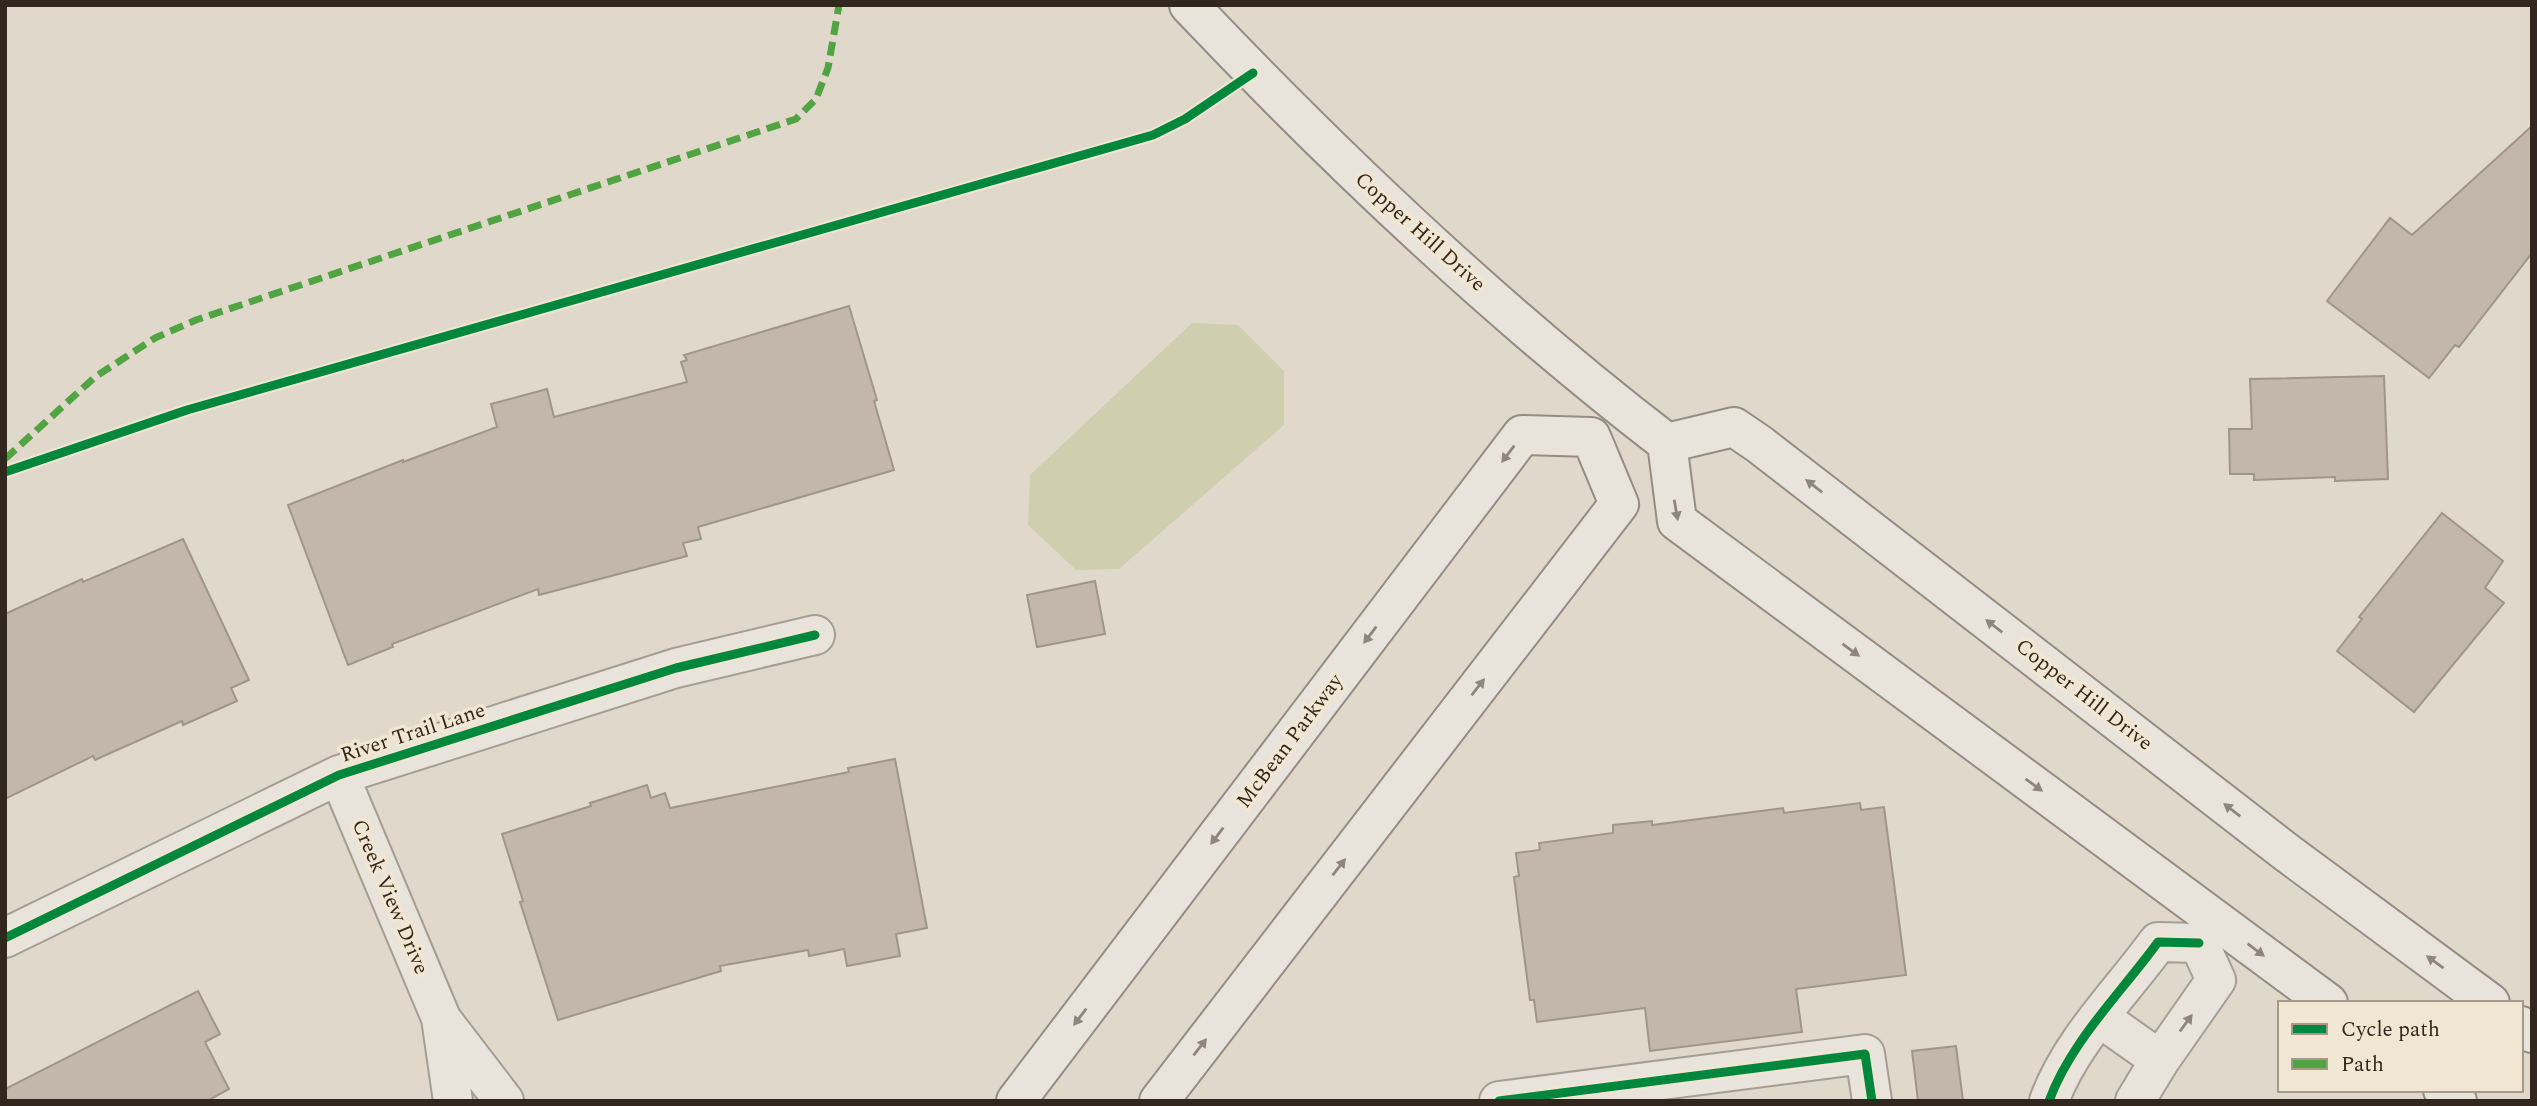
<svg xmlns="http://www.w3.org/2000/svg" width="2537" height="1106" viewBox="0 0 2537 1106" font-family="Spectral,serif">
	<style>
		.pitch { fill: #cfceae }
		.building { fill: #c3b7ac; stroke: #9f958b; stroke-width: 2 }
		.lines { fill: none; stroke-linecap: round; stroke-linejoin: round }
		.street-casing { stroke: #a59e94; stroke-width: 42 }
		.secondary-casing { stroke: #958d84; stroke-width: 42 }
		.street { stroke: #e8e4db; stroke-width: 38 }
		.secondary { stroke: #e8e4db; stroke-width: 38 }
		.quiet { stroke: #52a341; stroke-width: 7; stroke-dasharray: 14 7; stroke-linecap: butt }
		.cycleway-casing { stroke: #f1e6d1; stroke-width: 13 }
		.cycleway { stroke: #00873e; stroke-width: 9 }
		.oneway { fill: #8d867c }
		.labels { text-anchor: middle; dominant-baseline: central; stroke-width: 7; stroke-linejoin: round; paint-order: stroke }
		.street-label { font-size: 21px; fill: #32271e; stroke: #f1e6d1 }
	</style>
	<rect width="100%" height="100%" fill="#e0d8ca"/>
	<!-- pitch -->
	<path class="pitch" d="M 1192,323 L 1238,325 L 1284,371 L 1284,425 L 1119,569 L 1076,570 L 1028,525 L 1030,475 Z"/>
	<!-- building -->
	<path class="building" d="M 2532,126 L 2532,253 L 2459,347 L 2455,345 L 2429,378 L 2327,301 L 2390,218 L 2412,235 Z
		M 849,306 L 877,400 L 874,401 L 894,470 L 698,527 L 701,539 L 683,543 L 687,556 L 539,595 L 538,589 L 392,644 L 393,647 L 348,665 L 288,505 L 403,460 L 403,462 L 497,427 L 491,404 L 547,389 L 554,417 L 687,382 L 681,362 L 687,360 L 684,355 Z
		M 2384,376 L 2388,479 L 2335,481 L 2335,477 L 2254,480 L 2254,474 L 2230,474 L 2229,429 L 2252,429 L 2250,379 Z
		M 2442,513 L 2503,561 L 2485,588 L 2504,603 L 2414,712 L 2337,651 L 2362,619 L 2359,617 Z
		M 183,539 L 249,680 L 231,688 L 237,701 L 183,725 L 182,721 L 95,760 L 93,756 L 5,799 L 5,614 L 82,579 L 83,582 Z
		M 1095,581 L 1105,634 L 1037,647 L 1027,595 Z
		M 895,759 L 927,928 L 896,934 L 900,956 L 847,966 L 844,949 L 809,956 L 808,950 L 720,966 L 721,971 L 558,1020 L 520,902 L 523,901 L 502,834 L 591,806 L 590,803 L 647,785 L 651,798 L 665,793 L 670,808 L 849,772 L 848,768 Z
		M 1860,803 L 1861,810 L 1884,807 L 1906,975 L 1796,989 L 1802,1032 L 1650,1051 L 1645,1008 L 1537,1022 L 1534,1000 L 1530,1000 L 1519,917 L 1514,877 L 1519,876 L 1516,853 L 1540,850 L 1539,843 L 1613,833 L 1613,825 L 1652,821 L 1652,825 L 1783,808 L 1784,813 Z
		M 198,991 L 220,1034 L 205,1042 L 229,1089 L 207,1101 L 5,1101 L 5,1089 Z
		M 1956,1046 L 1963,1101 L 1918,1101 L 1912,1051 Z"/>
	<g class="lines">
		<!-- street casing -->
		<g class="street-casing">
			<path id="street" d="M 339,775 L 441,1018 L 453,1101
				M 5,938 L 339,775 L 676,668 L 815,635
				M 2099,1017 L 2160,1060
				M 442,1020 L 504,1101
				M 1499,1101 L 1865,1054 L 1872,1101
				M 2049,1101 C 2071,1041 2121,993 2158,942 L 2199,943
				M 2135,1101 L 2160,1060 L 2216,980 L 2199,943"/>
		</g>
		<!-- secondary casing -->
		<g class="secondary-casing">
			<path id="secondary" d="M 1189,5 C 1337,161 1495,311 1667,443 L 1677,521 L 2328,1003
				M 1667,443 L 1734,427 L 1759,444 L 2286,852 L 2490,1003
				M 2521,1026 L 2532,1033
				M 2443,1090 L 2457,1101
				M 1016,1101 L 1522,435 L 1591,437
				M 1159,1101 L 1619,504 L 1591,437"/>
		</g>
		<!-- street -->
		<use href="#street" class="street"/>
		<!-- secondary -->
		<use href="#secondary" class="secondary"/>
		<!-- quiet -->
		<path class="quiet" d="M 5,459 L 95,377 L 155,338 L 196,320 L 796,119 L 816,99 L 828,68 L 839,5"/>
		<!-- cycleway casing -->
		<g class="cycleway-casing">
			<path id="cycleway" d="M 5,472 L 187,410 L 1153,135 L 1185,119 L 1253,73
				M 5,938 L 339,775 L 676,668 L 815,635
				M 1499,1101 L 1865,1054 L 1872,1101
				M 2049,1101 C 2071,1041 2121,993 2158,942 L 2199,943"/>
		</g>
		<!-- cycleway -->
		<use href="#cycleway" class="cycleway"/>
	</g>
	<!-- one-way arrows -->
	<defs><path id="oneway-solid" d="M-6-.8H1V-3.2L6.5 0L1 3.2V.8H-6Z" transform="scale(1.75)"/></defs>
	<g class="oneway">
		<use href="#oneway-solid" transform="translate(1508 454) rotate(127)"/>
		<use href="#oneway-solid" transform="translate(1814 486) rotate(-142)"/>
		<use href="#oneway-solid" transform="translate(1676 510) rotate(80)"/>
		<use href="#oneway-solid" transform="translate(1994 626) rotate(-142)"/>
		<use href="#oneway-solid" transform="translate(1370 635) rotate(127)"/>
		<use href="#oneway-solid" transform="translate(1851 650) rotate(36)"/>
		<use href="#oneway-solid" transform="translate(1478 687) rotate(-52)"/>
		<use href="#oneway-solid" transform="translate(2034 785) rotate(36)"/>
		<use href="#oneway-solid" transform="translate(2232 810) rotate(-142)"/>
		<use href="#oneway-solid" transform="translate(1217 836) rotate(127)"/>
		<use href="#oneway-solid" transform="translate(1339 867) rotate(-52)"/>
		<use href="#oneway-solid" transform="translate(2256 950) rotate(37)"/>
		<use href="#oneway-solid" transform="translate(2435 962) rotate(-144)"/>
		<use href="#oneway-solid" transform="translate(1080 1017) rotate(127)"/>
		<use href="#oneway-solid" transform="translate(2186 1023) rotate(-54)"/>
		<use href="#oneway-solid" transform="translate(1200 1047) rotate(-52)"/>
	</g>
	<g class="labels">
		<!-- street labels -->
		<g class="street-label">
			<text transform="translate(1420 232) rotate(42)">Copper Hill Drive</text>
			<text transform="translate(2084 695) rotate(38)">Copper Hill Drive</text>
			<text transform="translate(413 733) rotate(-18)">River Trail Lane</text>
			<text transform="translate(1290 741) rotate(-53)">McBean Parkway</text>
			<text transform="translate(390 897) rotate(67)">Creek View Drive</text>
		</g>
	</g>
	<!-- border -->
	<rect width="2537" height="1106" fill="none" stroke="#32271e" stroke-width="14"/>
	<!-- legend -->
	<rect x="2278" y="1001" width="245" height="91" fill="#f1e6d1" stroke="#a59a89" stroke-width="2"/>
	<rect x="2292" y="1024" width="35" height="10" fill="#00873e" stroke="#a59a89" stroke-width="2"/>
	<text x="2341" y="1036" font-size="21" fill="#32271e">Cycle path</text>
	<rect x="2292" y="1059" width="35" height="10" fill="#52a341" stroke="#a59a89" stroke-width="2"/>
	<text x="2341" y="1071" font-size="21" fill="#32271e">Path</text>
</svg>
